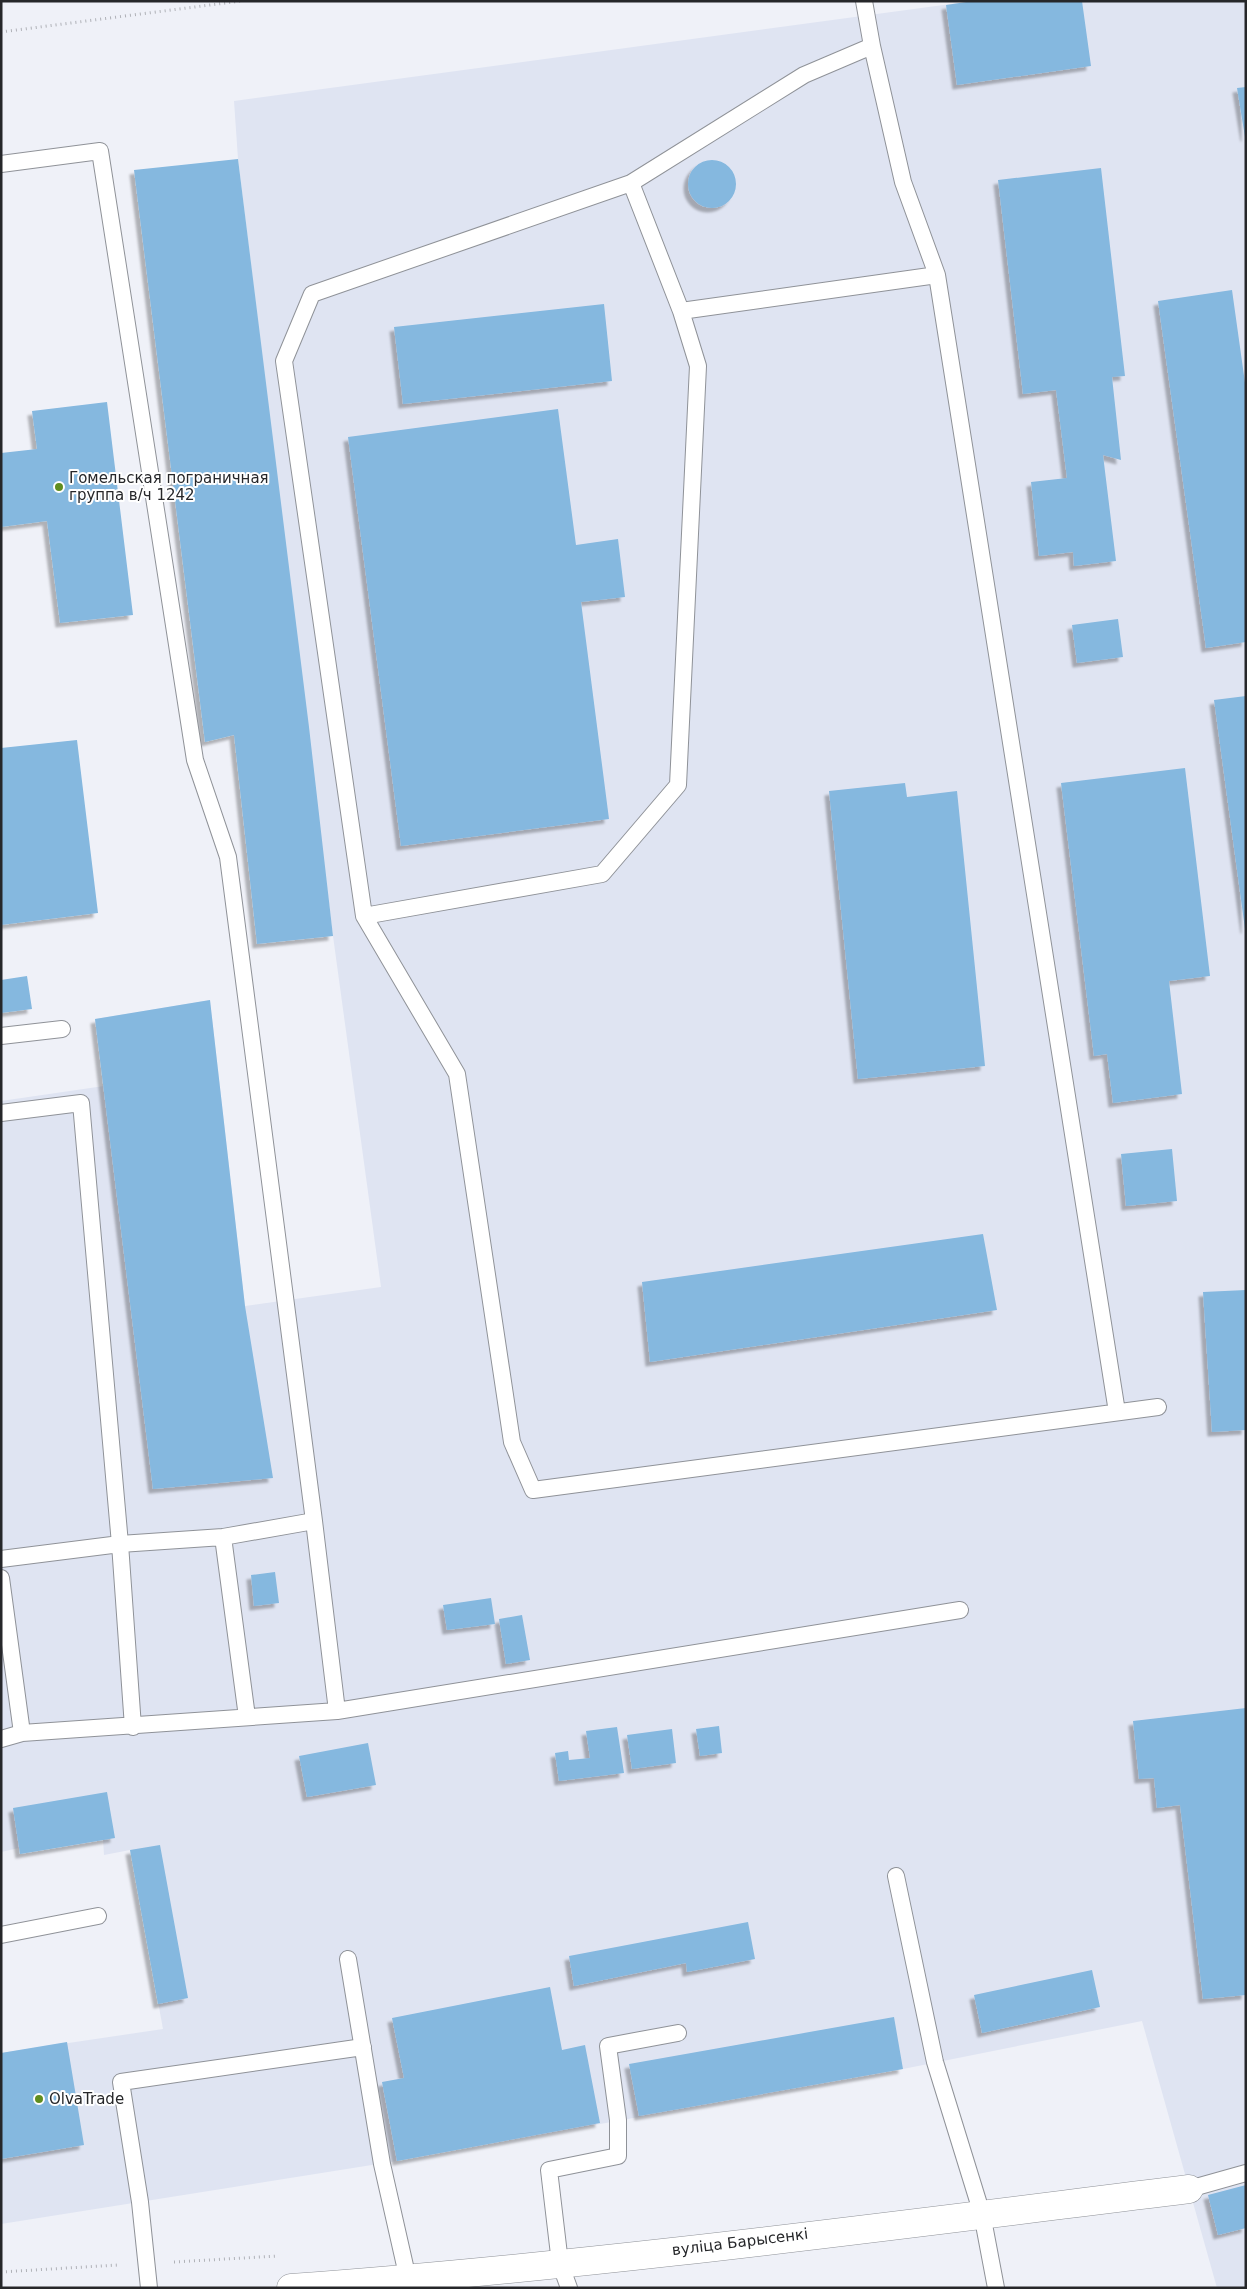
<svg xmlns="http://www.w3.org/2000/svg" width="1247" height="2289" viewBox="0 0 1247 2289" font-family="'DejaVu Sans',sans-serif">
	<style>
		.built { fill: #dfe4f2 }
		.building { fill: #85b8df; filter: url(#shadow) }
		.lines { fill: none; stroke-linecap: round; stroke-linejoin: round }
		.service-casing { stroke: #8f9298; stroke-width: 18 }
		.minor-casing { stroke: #8f9298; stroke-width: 29 }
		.path { stroke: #afb1b7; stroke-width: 3; stroke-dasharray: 1 4; stroke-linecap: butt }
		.service { stroke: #fff; stroke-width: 16 }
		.minor { stroke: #fff; stroke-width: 28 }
		.poi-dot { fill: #608d1f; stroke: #fff; stroke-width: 2 }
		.labels { text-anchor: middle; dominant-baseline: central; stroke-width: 4; stroke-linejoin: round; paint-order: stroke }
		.poi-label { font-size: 15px; fill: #26272a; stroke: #fff; text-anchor: start }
		.street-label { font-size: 15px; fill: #26272a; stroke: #fff }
	</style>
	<defs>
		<filter id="shadow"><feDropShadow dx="-4.5" dy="4.5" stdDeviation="1" flood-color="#0004"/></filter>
	</defs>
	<rect width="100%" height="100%" fill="#eff1f8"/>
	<!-- built -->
	<path class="built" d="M 973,1 L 1246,1 L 1246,2288 L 1217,2288 L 1142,2021 L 903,2069 L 397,2161 L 1,2224 L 1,2053 L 163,2029 L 130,1850 L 104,1855 L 103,1839 L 19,1848 L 1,1852 L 1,1101 L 104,1086 L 95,1019 L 210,1000 L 245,1306 L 381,1287 L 333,936 L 238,159 L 234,101 Z"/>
	<!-- building -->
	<path class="building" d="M 973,1 L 1082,1 L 1091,66 L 957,85 L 946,5 Z
		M 1246,87 L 1246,137 L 1245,137 L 1237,88 Z
		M 238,159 L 309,727 L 333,936 L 257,944 L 234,735 L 205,742 L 134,170 Z
		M688 184a24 24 0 1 1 48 0a24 24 0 1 1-48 0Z
		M 1101,168 L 1125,376 L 1112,377 L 1121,460 L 1103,455 L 1116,561 L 1074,566 L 1073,552 L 1039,556 L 1031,482 L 1067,478 L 1056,390 L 1023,394 L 998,180 Z
		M 1232,290 L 1246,390 L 1246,642 L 1206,648 L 1158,301 Z
		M 604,304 L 612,381 L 403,404 L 394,327 Z
		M 107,402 L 133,615 L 60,623 L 47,521 L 1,527 L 1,453 L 37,449 L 32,411 Z
		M 558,409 L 576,545 L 618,539 L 625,597 L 581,602 L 609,819 L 401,846 L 348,437 Z
		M 1118,619 L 1123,657 L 1077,663 L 1072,625 Z
		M 1246,696 L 1246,929 L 1245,929 L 1214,700 Z
		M 77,740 L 98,913 L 1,925 L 1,748 Z
		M 1185,768 L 1210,976 L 1169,981 L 1182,1094 L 1113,1103 L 1107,1054 L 1094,1056 L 1061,783 Z
		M 905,783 L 907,797 L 957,791 L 985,1066 L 858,1079 L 829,791 Z
		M 27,976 L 32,1009 L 1,1013 L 1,980 Z
		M 210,1000 L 245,1306 L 273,1478 L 153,1489 L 95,1019 Z
		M 1172,1149 L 1177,1201 L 1126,1206 L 1121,1154 Z
		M 983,1234 L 997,1310 L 650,1362 L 642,1282 Z
		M 1246,1290 L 1246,1430 L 1212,1432 L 1203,1292 Z
		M 275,1572 L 279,1603 L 254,1606 L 251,1575 Z
		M 491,1598 L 495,1624 L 447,1630 L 443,1605 Z
		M 522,1615 L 530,1660 L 506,1664 L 499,1619 Z
		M 1246,1708 L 1246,1995 L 1203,1999 L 1180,1805 L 1157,1808 L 1154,1778 L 1139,1779 L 1133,1721 Z
		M 719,1726 L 722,1753 L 700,1756 L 696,1729 Z
		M 617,1727 L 624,1773 L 559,1781 L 555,1753 L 568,1751 L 569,1760 L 590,1758 L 586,1731 Z
		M 672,1729 L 676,1763 L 632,1769 L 627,1735 Z
		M 368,1743 L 376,1785 L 307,1797 L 299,1756 Z
		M 107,1792 L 115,1838 L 20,1854 L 13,1808 Z
		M 160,1845 L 188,1998 L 158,2004 L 130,1850 Z
		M 748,1922 L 755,1959 L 687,1972 L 686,1963 L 574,1986 L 569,1956 Z
		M 1092,1970 L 1100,2007 L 982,2033 L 974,1995 Z
		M 550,1987 L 562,2050 L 585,2045 L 600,2123 L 397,2161 L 382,2082 L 404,2078 L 392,2018 Z
		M 894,2017 L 903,2069 L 639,2116 L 629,2064 Z
		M 67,2042 L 84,2145 L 1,2159 L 1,2053 Z
		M 1246,2185 L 1246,2228 L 1218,2235 L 1208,2195 Z"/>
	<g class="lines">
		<!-- service casing -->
		<g class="service-casing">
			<path id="service" d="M 864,1 L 872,46 L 804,75 L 631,183 L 681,311 L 698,366 L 678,785 L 602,874 L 364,916 L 457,1074 L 512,1442 L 533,1490 L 1158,1407
				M 872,46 L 903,182 L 937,275
				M 1,164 L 100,151 L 195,760 L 228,857 L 314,1521 L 337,1711
				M 681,311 L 937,275 L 1117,1412
				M 364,916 L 284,361 L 312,294 L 631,183
				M 1,1036 L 62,1029
				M 1,1113 L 81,1103 L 120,1544 L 133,1727
				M 223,1537 L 247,1717
				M 1,1559 L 120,1544 L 223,1537 L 314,1521
				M 1,1578 L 22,1733
				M 1,1739 L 22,1733 L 337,1711 L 960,1610
				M 896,1876 L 935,2062 L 982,2214 L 996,2288
				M 1,1935 L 98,1916
				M 348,1959 L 382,2164 L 408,2279
				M 1189,2189 L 1246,2173
				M 149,2288 L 140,2202 L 121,2082 L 363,2047
				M 569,2288 L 560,2263 L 549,2170 L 618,2156 L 618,2120 L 608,2046 L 678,2033"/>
		</g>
		<!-- minor casing -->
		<g class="minor-casing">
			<path id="minor" d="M 291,2288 C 591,2266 890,2226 1189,2189"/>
		</g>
		<!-- path -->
		<path class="path" d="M 1,32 L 241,1
			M 174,2262 L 278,2256
			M 1,2272 L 118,2265"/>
		<!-- service -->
		<use href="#service" class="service"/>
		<!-- minor -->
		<use href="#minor" class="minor"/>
	</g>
	<!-- markers -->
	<g class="poi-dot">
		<circle cx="59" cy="487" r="5"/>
		<circle cx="39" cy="2099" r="5"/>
	</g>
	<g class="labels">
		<!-- poi labels -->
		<g class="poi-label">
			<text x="69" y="478">Гомельская пограничная<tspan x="69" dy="17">группа в/ч 1242</tspan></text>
			<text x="49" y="2099">OlvaTrade</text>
		</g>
		<!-- street labels -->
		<g class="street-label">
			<text transform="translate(740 2242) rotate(-7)">вуліца Барысенкі</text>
		</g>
	</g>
	<!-- border -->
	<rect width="1247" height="2289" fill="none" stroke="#26272a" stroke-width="5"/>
</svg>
